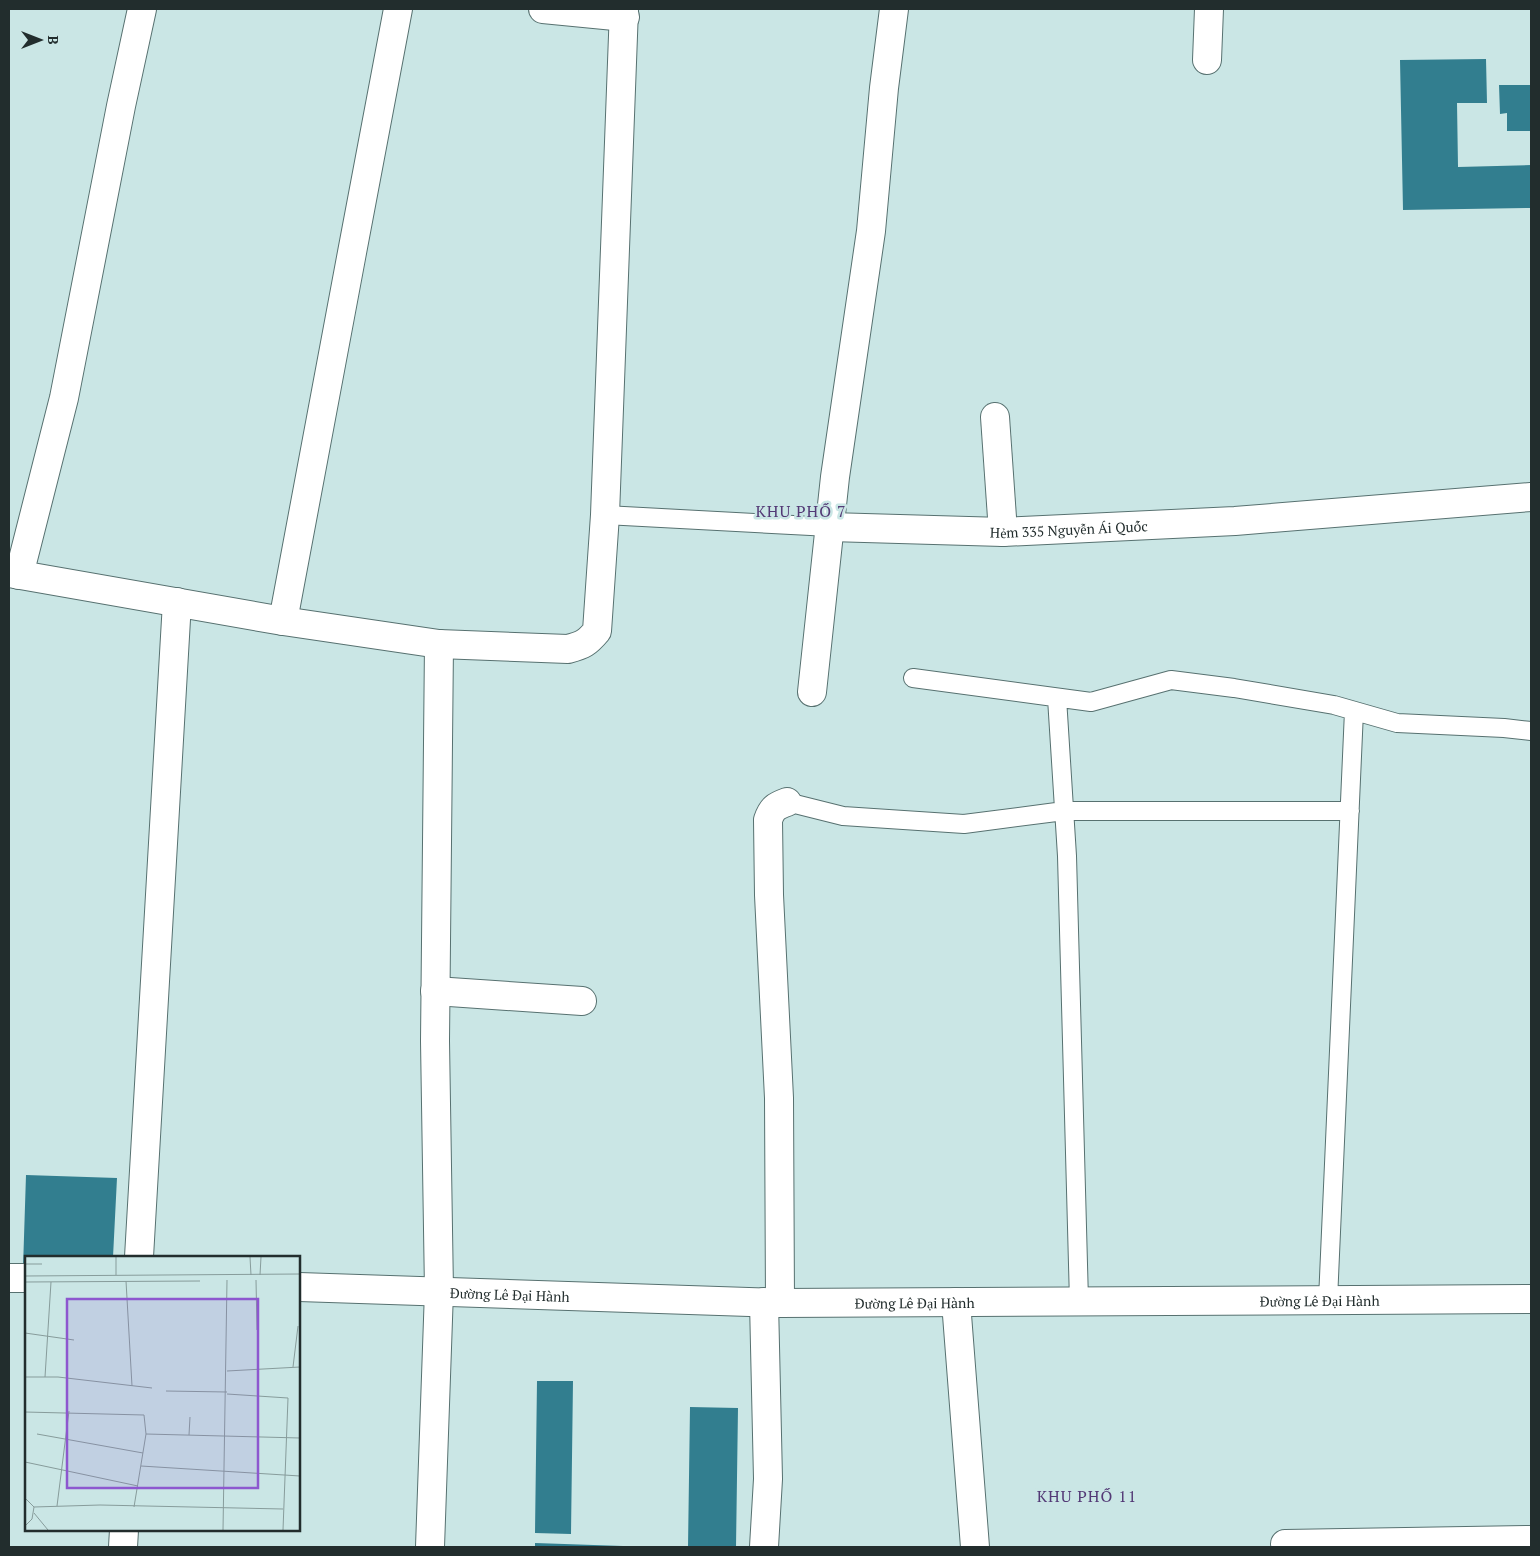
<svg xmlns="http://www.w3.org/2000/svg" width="1540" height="1556" viewBox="0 0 1540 1556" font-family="'PT Serif',serif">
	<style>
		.building { fill: #327e8f }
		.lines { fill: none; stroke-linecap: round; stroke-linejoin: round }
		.lane-casing { stroke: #577170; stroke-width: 20 }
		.street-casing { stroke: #577170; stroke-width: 30 }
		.lane { stroke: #fff; stroke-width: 18 }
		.street { stroke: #fff; stroke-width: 28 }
		.labels { text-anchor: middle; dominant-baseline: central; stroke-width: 5; stroke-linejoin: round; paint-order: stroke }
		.street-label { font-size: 14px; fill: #222d2d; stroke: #cae6e5 }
		.quarter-label { font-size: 16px; letter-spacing: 1px; fill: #533a76; stroke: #cae6e5 }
		.inset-road { fill: none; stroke: #879c9b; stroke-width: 1 }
		.view { fill: #8d57cf; fill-opacity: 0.15; stroke: #8d57cf; stroke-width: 2.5 }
		.inset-edge { fill: none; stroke: #222d2d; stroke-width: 2.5 }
	</style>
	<rect width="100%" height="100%" fill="#cae6e5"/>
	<!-- building -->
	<path class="building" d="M 1486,59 L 1487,103 L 1457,103 L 1458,167 L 1531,165 L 1531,208 L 1403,210 L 1400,60 Z
		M 1499,85 L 1531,85 L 1531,131 L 1507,131 L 1507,113 L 1500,114 Z
		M 26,1175 L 117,1178 L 113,1257 L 26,1257 L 26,1268 L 23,1268 Z
		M 537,1381 L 573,1381 L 571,1534 L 535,1533 Z
		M 690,1407 L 738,1408 L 736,1547 L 688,1547 Z
		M 535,1543 L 623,1546 L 623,1547 L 535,1547 Z"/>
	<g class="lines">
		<!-- lane casing -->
		<g class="lane-casing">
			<path id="lane" d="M 605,515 L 830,527
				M 913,678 L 1091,702 L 1171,680 L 1234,688 L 1334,705 L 1397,723 L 1504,728 L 1531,731
				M 1057,698 L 1067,856 L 1079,1301
				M 787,802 L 843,816 L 964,824 L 1064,811 L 1350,811
				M 1328,1300 L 1354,711"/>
		</g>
		<!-- street casing -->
		<g class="street-casing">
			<g id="street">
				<path d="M 543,9 L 625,17"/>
				<path d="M 1207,60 L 1209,9"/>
				<path d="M 995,417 L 1003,532"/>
				<path id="s1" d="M 830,527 L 1003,532 L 1235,521 L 1531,497"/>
				<path d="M 9,573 L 283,621 L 439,644 L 568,649 C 583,645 587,643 597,631 L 605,515 L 624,9"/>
				<path d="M 19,575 L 64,398 L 121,106 L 142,9"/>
				<path d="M 283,621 C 320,417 360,213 398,9"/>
				<path d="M 812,692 L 835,477 L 871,231 L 884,88 L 894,9"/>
				<path d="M 435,991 L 582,1001"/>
				<path d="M 139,1257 L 177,602"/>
				<path d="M 9,1278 L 26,1278"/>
				<path id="s2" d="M 299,1287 L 780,1303 L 1531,1299"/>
				<path d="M 956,1302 L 975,1547"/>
				<path d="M 780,1303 L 779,1098 L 769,895 L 768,820 C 772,808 776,806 787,802"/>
				<path d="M 1285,1544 L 1531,1540"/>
				<path d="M 123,1547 L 124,1530"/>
				<path d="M 430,1547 L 439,1291 L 435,1041 L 439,644"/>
				<path d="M 764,1547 L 768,1479 L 764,1302"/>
			</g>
		</g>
		<!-- lane -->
		<use href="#lane" class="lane"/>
		<!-- street -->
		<use href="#street" class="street"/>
	</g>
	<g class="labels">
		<!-- street labels -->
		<g class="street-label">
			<text stroke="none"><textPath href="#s1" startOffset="239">Hẻm 335 Nguyễn Ái Quốc</textPath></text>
			<text stroke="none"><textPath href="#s2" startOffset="211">Đường Lê Đại Hành</textPath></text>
			<text stroke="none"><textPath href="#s2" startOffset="1021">Đường Lê Đại Hành</textPath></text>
			<text stroke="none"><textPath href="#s2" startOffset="616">Đường Lê Đại Hành</textPath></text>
		</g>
		<!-- quarter labels -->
		<g class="quarter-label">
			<text x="801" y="511">KHU PHỐ 7</text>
			<text x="1087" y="1496">KHU PHỐ 11</text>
		</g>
	</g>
	<!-- overview -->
	<g transform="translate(25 1256)">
		<rect width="275" height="275" fill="#cae6e5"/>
		<path class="inset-road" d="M 225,1 L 226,19M 0,8 L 17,8M 91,19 L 91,1M 235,19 L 236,1M 0,20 L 275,18M 231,24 L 232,74M 101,25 L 107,130M 0,26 L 175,25M 0,77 L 49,84M 268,111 L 273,70M 202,115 L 275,111M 0,121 L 33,121 L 127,132M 20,121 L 26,26M 141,135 L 202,136M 202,138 L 263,142 L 258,274M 0,156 L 119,159 L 121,178 L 109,251M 12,178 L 118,197M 121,178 L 275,182M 164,179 L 165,161M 0,206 L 113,230M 116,210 L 275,220M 0,242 L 9,251 L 7,263 L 0,270M 32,250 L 44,155M 9,251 L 75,249 L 258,253M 9,257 L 23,274M 198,274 L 202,24"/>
		<path class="view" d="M 42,43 L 233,43 L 233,232 L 42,232 Z"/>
		<rect width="275" height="275" class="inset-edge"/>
	</g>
	<!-- border -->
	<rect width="1540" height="1556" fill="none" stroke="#222d2d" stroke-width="20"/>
	<!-- north arrow -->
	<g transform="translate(40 40) rotate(90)" stroke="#cae6e5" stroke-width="4" paint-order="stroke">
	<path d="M0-4L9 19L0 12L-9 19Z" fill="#222d2d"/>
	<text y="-8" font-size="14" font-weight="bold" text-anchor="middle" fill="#222d2d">B</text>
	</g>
</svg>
